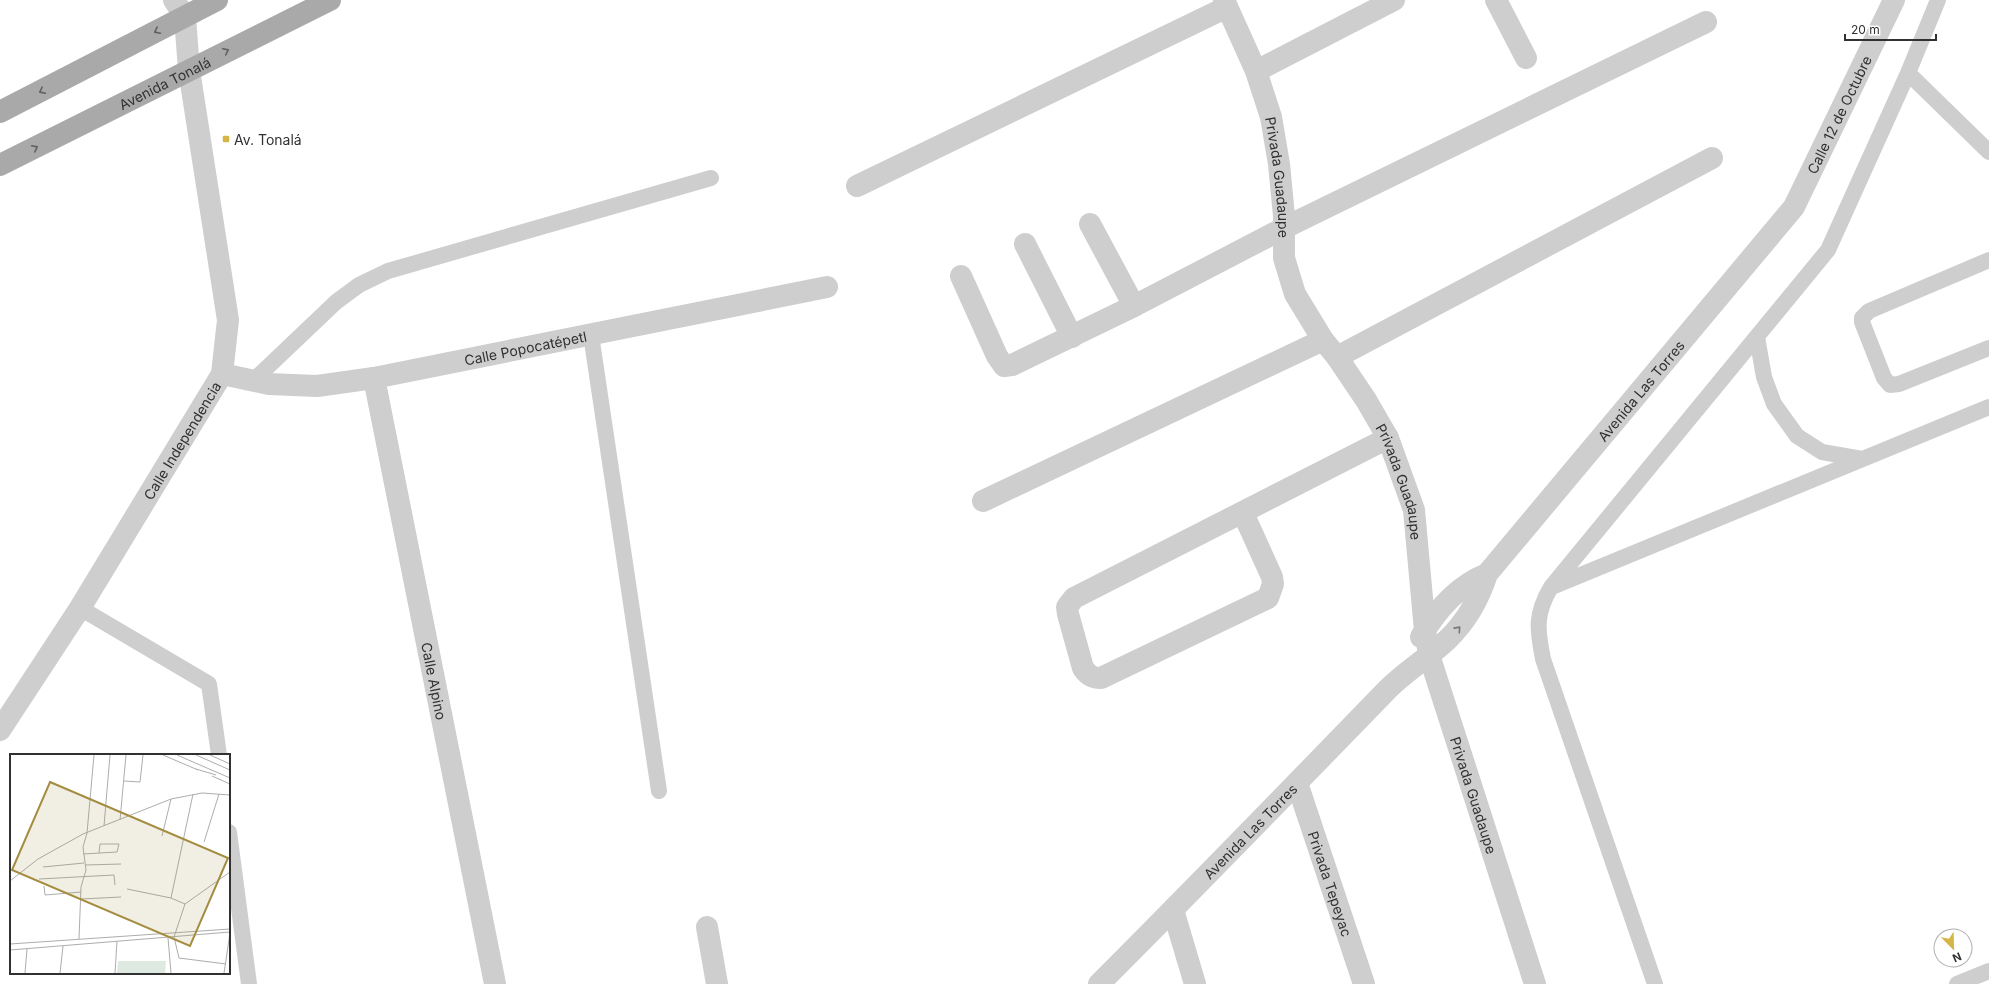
<svg xmlns="http://www.w3.org/2000/svg" width="1989" height="984" viewBox="0 0 1989 984" font-family="Inter,sans-serif">
	<style>
		.lines { fill: none; stroke-linecap: round; stroke-linejoin: round }
		.lane { stroke: #cecece; stroke-width: 16 }
		.street { stroke: #cecece; stroke-width: 22 }
		.primary { stroke: #a9a9a9; stroke-width: 22 }
		.oneway { stroke: #616161 }
		.oneway2 { stroke: #787878 }
		.poi-dot { fill: #d5b546; stroke: #fff; stroke-width: 1.5 }
		.labels { text-anchor: middle; dominant-baseline: central; stroke-width: 4; stroke-linejoin: round; paint-order: stroke }
		.street-label { font-size: 14px; fill: #313131; stroke: #fff }
		.poi-label { font-size: 14px; fill: #313131; stroke: #fff; text-anchor: start }
		.inset-road { fill: none; stroke: #adadad; stroke-width: 1 }
		.view { fill: #a48d40; fill-opacity: 0.15; stroke: #a48d40; stroke-width: 2 }
		.inset-edge { fill: none; stroke: #313131; stroke-width: 2 }
	</style>
	<rect width="100%" height="100%" fill="#fff"/>
	<g class="lines">
		<!-- lane -->
		<path class="lane" d="M 1908,73 L 1989,152
			M 1989,260 L 1869,311 L 1862,318 L 1862,322 L 1884,378 L 1890,385 L 1899,384 L 1989,348
			M 591,335 L 659,791
			M 1757,337 L 1764,377 L 1774,404 L 1797,436 L 1822,452 L 1862,459
			M 254,380 L 336,302 L 359,285 L 388,271 L 711,178
			M 1554,586 L 1989,407
			M 80,608 L 209,684 L 219,755
			M 229,832 L 249,984
			M 1655,984 L 1543,659 C 1537,629 1535,614 1551,587 L 1828,250 L 1908,73 L 1938,0
			M 1957,984 L 1989,971"/>
		<!-- street -->
		<g class="street">
			<path id="s1" d="M 1224,0 L 1256,71 L 1271,117 L 1279,164 L 1284,216 L 1284,258 L 1295,294 L 1323,340 L 1337,357 L 1366,400 L 1388,438 L 1414,510 L 1425,631 L 1429,655 L 1535,984"/>
			<path d="M 1496,0 L 1526,58"/>
			<path d="M 1256,71 L 1394,0"/>
			<path d="M 857,186 L 1227,7"/>
			<path d="M 1090,224 L 1134,306"/>
			<path d="M 1025,244 L 1072,337"/>
			<path d="M 961,276 L 997,356 L 1004,366 L 1012,365 L 1134,306 L 1284,228 L 1706,22"/>
			<path d="M 1337,357 L 1712,158"/>
			<path id="s2" d="M 222,374 L 269,384 L 317,386 L 374,378 L 827,287"/>
			<path id="s3" d="M 374,378 L 495,984"/>
			<path d="M 983,501 L 1323,340"/>
			<path d="M 1243,513 L 1272,577 L 1273,584 L 1268,598 L 1101,678 C 1092,678 1088,675 1083,668 L 1068,614 L 1067,607 L 1074,598 L 1388,438"/>
			<path d="M 1421,637 C 1437,609 1457,586 1487,574"/>
			<path id="s4" d="M 0,730 L 80,608 L 222,374 L 228,320 L 189,70 L 185,17 L 174,0"/>
			<path id="s5" d="M 1297,783 L 1364,984"/>
			<path d="M 1173,910 L 1195,984"/>
			<path d="M 707,927 L 717,984"/>
			<path id="s6" d="M 1099,984 C 1195,888 1290,790 1385,692 C 1404,672 1427,659 1447,640 C 1467,621 1479,599 1487,574 L 1794,207 L 1894,0"/>
		</g>
		<!-- primary -->
		<g class="primary">
			<path d="M 0,112 L 217,0"/>
			<path id="s7" d="M 0,165 L 330,0"/>
		</g>
	</g>
	<!-- one-way arrows -->
	<defs><path id="oneway-chevron" d="M-2-3.5L2.5 0L-2 3.5" fill="none" stroke-width="1.6" stroke-linecap="round" stroke-linejoin="round"/></defs>
	<g class="oneway">
		<use href="#oneway-chevron" transform="translate(157 31) rotate(153)"/>
		<use href="#oneway-chevron" transform="translate(226 51) rotate(-26)"/>
		<use href="#oneway-chevron" transform="translate(42 91) rotate(153)"/>
		<use href="#oneway-chevron" transform="translate(35 148) rotate(-27)"/>
	</g>
	<use class="oneway2" href="#oneway-chevron" transform="translate(1458 629) rotate(-48)"/>
	<!-- markers -->
	<rect class="poi-dot" x="222" y="135" width="8" height="8" rx="2"/>
	<g class="labels">
		<!-- street labels -->
		<g class="street-label">
			<text stroke="none"><textPath href="#s7" startOffset="184">Avenida Tonalá</textPath></text>
			<text stroke="none"><textPath href="#s6" startOffset="1149">Calle 12 de Octubre</textPath></text>
			<text stroke="none"><textPath href="#s1" startOffset="187">Privada Guadaupe</textPath></text>
			<text stroke="none"><textPath href="#s2" startOffset="308">Calle Popocatépetl</textPath></text>
			<text stroke="none"><textPath href="#s6" startOffset="807">Avenida Las Torres</textPath></text>
			<text stroke="none"><textPath href="#s4" startOffset="342">Calle Independencia</textPath></text>
			<text stroke="none"><textPath href="#s1" startOffset="523">Privada Guadaupe</textPath></text>
			<text stroke="none"><textPath href="#s3" startOffset="309">Calle Alpino</textPath></text>
			<text stroke="none"><textPath href="#s1" startOffset="847">Privada Guadaupe</textPath></text>
			<text stroke="none"><textPath href="#s6" startOffset="215">Avenida Las Torres</textPath></text>
			<text stroke="none"><textPath href="#s5" startOffset="106">Privada Tepeyac</textPath></text>
		</g>
		<!-- poi labels -->
		<g class="poi-label">
			<text x="234" y="139">Av. Tonalá</text>
		</g>
	</g>
	<!-- overview -->
	<g transform="translate(10 754)">
		<rect width="220" height="220" fill="#fff"/>
		<path d="M 108,207 L 156,207 L 155,219 L 107,219 Z" fill="#dde9e1"/>
		<path class="inset-road" d="M 153,1 L 188,16M 167,1 L 220,24M 186,1 L 220,16M 200,1 L 220,10M 186,15 L 206,21M 202,22 L 220,30M 114,27 L 130,28 L 133,1M 110,66 L 116,1M 94,72 L 100,1M 152,82 L 161,45M 194,88 L 209,40M 73,100 L 107,98 L 109,90 L 90,90 L 89,99M 75,111 L 111,110M 33,113 L 74,109M 29,125 L 104,121 L 105,131M 0,127 L 28,105 L 73,80 L 161,45 L 192,39 L 220,41M 34,132 L 35,141 L 71,138M 117,135 L 161,144 L 175,150M 161,144 L 183,40M 71,145 L 111,143M 158,184 L 161,219M 69,185 L 71,133 L 76,116 L 73,93 L 77,79 L 84,1M 0,190 L 220,175M 0,196 L 220,178M 216,210 L 169,204 L 164,183 L 175,150 L 220,118M 15,219 L 17,195M 50,219 L 53,192M 105,219 L 107,187M 214,219 L 220,179"/>
		<path class="view" d="M 40,28 L 218,104 L 180,192 L 2,116 Z"/>
		<rect width="220" height="220" class="inset-edge"/>
	</g>
	<!-- north arrow -->
	<g transform="translate(1953 948) rotate(157)"><circle r="19" fill="#ffffff" stroke="#adadad"/>
	<path d="M0-3L7 15L0 10L-7 15Z" fill="#d5b546"/>
	<text y="-6" font-size="11" font-weight="bold" text-anchor="middle" fill="#313131">N</text>
	</g>
	<!-- scale -->
	<path d="M1845 34v6h91v-6" fill="none" stroke="#313131" stroke-width="2"/>
	<text x="1851" y="34" font-size="12" fill="#313131" stroke="#ffffff" stroke-width="3" paint-order="stroke">20 m</text>
</svg>
